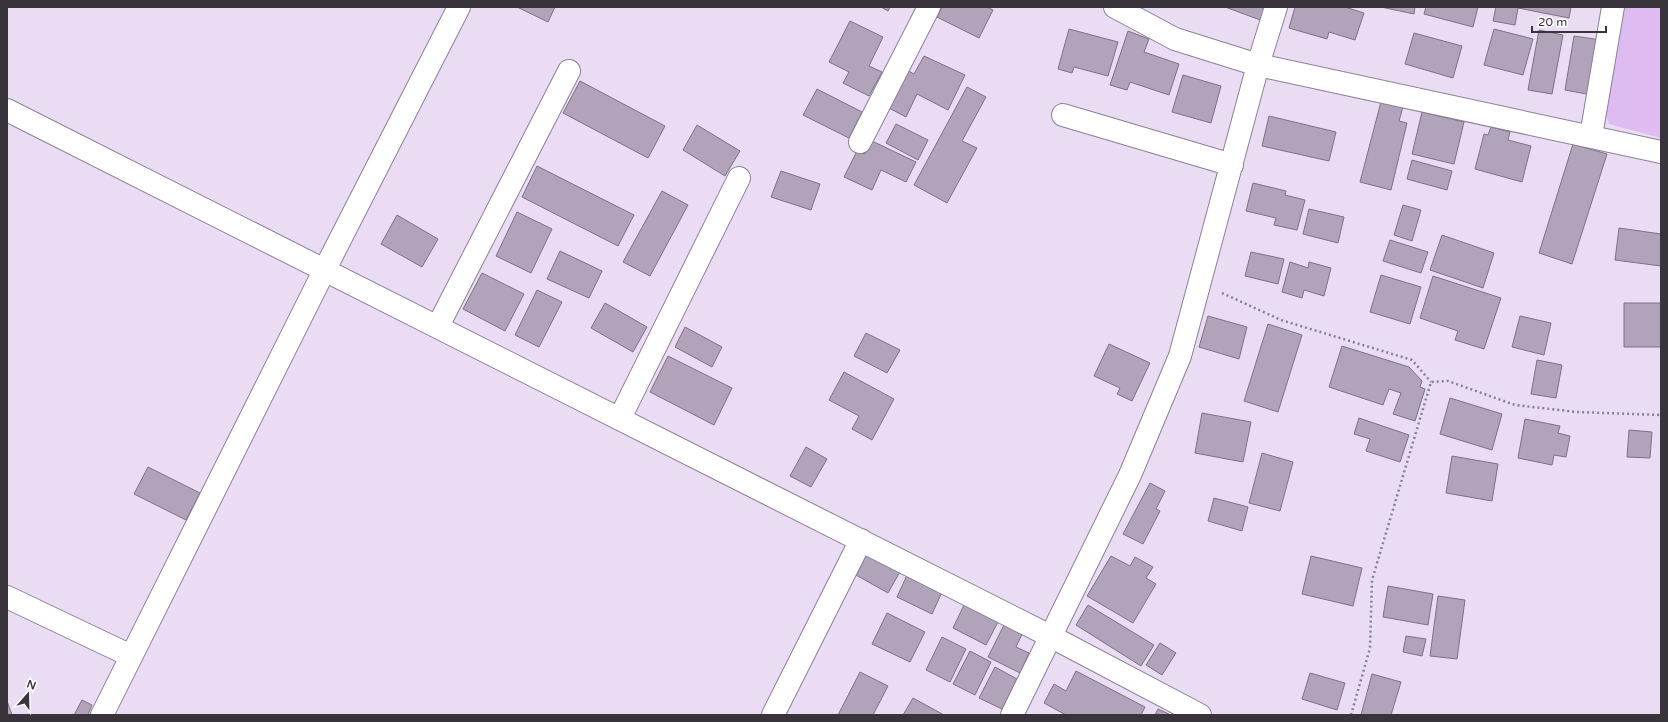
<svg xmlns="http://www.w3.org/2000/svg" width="1668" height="722" viewBox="0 0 1668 722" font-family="'Varela Round',sans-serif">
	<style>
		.green { fill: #debbf1 }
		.building { fill: #b1a3b9; stroke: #7e7185 }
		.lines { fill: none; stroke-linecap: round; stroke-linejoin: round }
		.minor-casing { stroke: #8d8094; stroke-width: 24 }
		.path { stroke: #89808f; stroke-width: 2.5; stroke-dasharray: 2 3; stroke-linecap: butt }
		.minor { stroke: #fff; stroke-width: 22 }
	</style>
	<rect width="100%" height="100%" fill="#eadcf2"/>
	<!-- green -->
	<path class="green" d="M 1622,7 L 1661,7 L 1661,138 L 1609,124 L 1605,113 Z"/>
	<!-- building -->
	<path class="building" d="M 517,7 L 555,7 L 548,22 Z
		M 881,7 L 890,7 L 888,11 Z
		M 942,7 L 987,7 L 993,10 L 979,38 L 937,17 Z
		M 1225,7 L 1268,7 L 1263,21 Z
		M 1295,7 L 1345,7 L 1364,13 L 1355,40 L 1329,32 L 1327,39 L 1289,28 Z
		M 1381,7 L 1415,7 L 1414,14 Z
		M 1426,7 L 1478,7 L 1473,27 L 1424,14 Z
		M 1496,7 L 1571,7 L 1569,18 L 1518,8 L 1515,25 L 1493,21 Z
		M 850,21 L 883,37 L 869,66 L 882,72 L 869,96 L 843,83 L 849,72 L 829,62 Z
		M 1069,29 L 1118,42 L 1108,76 L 1074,67 L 1072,73 L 1058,69 Z
		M 1494,29 L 1533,39 L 1523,75 L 1484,65 Z
		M 1539,30 L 1563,35 L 1552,94 L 1528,90 Z
		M 1128,31 L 1149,39 L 1144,52 L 1179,64 L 1169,95 L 1130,82 L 1127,90 L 1110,85 Z
		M 1414,33 L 1462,46 L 1453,78 L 1405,64 Z
		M 1574,36 L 1601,40 L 1592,95 L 1565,90 Z
		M 924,56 L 965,75 L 948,110 L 917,94 L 906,117 L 887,107 L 905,69 L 914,74 Z
		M 1183,75 L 1221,86 L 1211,123 L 1172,112 Z
		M 580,81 L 665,126 L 648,158 L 563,113 Z
		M 967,87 L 986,97 L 962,141 L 977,148 L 947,203 L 914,185 Z
		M 817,89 L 862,112 L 849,138 L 803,115 Z
		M 1382,98 L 1404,103 L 1399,121 L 1407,123 L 1391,190 L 1360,182 Z
		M 1422,112 L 1464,122 L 1454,164 L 1412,154 Z
		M 1269,116 L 1336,132 L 1329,161 L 1262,146 Z
		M 896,124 L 928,140 L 918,160 L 886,143 Z
		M 697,125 L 740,151 L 725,176 L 683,150 Z
		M 1491,127 L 1510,132 L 1508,140 L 1531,146 L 1522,182 L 1475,169 L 1484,134 L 1488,135 Z
		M 872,141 L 916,162 L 906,182 L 881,170 L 872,190 L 844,177 L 857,151 L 865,154 Z
		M 1573,144 L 1607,154 L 1572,264 L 1539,253 Z
		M 1412,160 L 1452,171 L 1447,190 L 1407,179 Z
		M 537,166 L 634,215 L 618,246 L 522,197 Z
		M 781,171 L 820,184 L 811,210 L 771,197 Z
		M 1253,183 L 1286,191 L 1285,195 L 1305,200 L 1297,230 L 1274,225 L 1276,218 L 1246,211 Z
		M 662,191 L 688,205 L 650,276 L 623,262 Z
		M 1403,205 L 1421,210 L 1412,241 L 1394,235 Z
		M 1309,209 L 1344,217 L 1338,243 L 1303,234 Z
		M 517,212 L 552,229 L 531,273 L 496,256 Z
		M 397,215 L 438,239 L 422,267 L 381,244 Z
		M 1619,228 L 1661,234 L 1661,266 L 1615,260 Z
		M 1442,235 L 1494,253 L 1483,288 L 1430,270 Z
		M 1390,240 L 1428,252 L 1421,273 L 1383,261 Z
		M 560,251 L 602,271 L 589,298 L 547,279 Z
		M 1251,252 L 1284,259 L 1278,284 L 1245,276 Z
		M 1290,262 L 1308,268 L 1309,262 L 1331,268 L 1324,296 L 1304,290 L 1302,298 L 1282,292 Z
		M 482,273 L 524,294 L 505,331 L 463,309 Z
		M 1381,275 L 1421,287 L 1410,324 L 1370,312 Z
		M 1433,276 L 1501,298 L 1484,349 L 1455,340 L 1458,331 L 1420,318 Z
		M 537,290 L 562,302 L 539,347 L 515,335 Z
		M 605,303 L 647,327 L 633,352 L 591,328 Z
		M 1624,303 L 1661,303 L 1661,347 L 1624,347 Z
		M 1208,316 L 1247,327 L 1239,359 L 1199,347 Z
		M 1520,316 L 1551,323 L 1544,355 L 1512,347 Z
		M 1268,324 L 1302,335 L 1278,412 L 1244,401 Z
		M 685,327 L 722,347 L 712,367 L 675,347 Z
		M 866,333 L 900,350 L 887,373 L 854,356 Z
		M 1109,344 L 1150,363 L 1132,401 L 1117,394 L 1120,388 L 1094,376 Z
		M 1342,346 L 1409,367 L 1422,381 L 1420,387 L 1425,389 L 1415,421 L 1393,414 L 1401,393 L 1389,389 L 1383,405 L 1329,387 Z
		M 668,356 L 732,388 L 714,425 L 650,392 Z
		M 1537,360 L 1562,365 L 1556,398 L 1531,394 Z
		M 844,372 L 894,399 L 872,440 L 852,429 L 859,416 L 829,400 Z
		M 1450,398 L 1502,414 L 1492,450 L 1440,434 Z
		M 1202,413 L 1251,422 L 1243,462 L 1195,453 Z
		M 1359,418 L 1409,435 L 1400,462 L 1366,451 L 1370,439 L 1354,434 Z
		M 1525,419 L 1560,426 L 1558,433 L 1570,436 L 1566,457 L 1554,455 L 1552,465 L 1518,458 Z
		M 1629,430 L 1652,432 L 1650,458 L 1627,457 Z
		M 806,447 L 827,459 L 811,487 L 790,476 Z
		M 1262,453 L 1293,462 L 1280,511 L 1249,503 Z
		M 1452,456 L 1498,464 L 1492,501 L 1446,493 Z
		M 148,467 L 200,493 L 186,520 L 134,494 Z
		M 1150,483 L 1165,491 L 1156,509 L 1160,511 L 1143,544 L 1123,534 Z
		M 1214,498 L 1248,507 L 1242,531 L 1208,521 Z
		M 869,550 L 902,568 L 888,593 L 856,575 Z
		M 1111,556 L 1130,566 L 1135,557 L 1153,567 L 1146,578 L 1156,584 L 1133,623 L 1087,596 Z
		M 1311,556 L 1362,568 L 1353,606 L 1302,594 Z
		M 908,573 L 943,590 L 932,614 L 897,597 Z
		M 1388,586 L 1433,594 L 1428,625 L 1383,617 Z
		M 1438,596 L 1465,600 L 1457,659 L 1430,656 Z
		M 964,605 L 998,622 L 986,645 L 953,628 Z
		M 1088,605 L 1154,645 L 1141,666 L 1076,625 Z
		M 887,613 L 925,632 L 910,662 L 872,644 Z
		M 1006,621 L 1024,630 L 1016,647 L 1029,653 L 1020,673 L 988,657 Z
		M 1406,636 L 1426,639 L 1422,656 L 1403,652 Z
		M 942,637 L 966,649 L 950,682 L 926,670 Z
		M 1160,643 L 1176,653 L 1162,675 L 1146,665 Z
		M 970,651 L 991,662 L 975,695 L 953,684 Z
		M 995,667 L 1017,679 L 1002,709 L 979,698 Z
		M 1076,671 L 1145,707 L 1141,715 L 1066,715 L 1044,703 L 1054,684 L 1066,691 Z
		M 860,672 L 888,686 L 873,715 L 838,715 Z
		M 1310,673 L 1345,683 L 1337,710 L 1302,699 Z
		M 1372,674 L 1401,682 L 1391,715 L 1361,715 Z
		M 913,698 L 944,715 L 903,715 Z
		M 82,700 L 92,705 L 88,715 L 74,715 Z
		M 7,701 L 12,715 L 7,715 Z
		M 1158,709 L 1171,715 L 1155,715 Z"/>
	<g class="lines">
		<!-- minor casing -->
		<g class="minor-casing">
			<path id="minor" d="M 1115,7 L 1175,39 L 1258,65 L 1661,152
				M 7,110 L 1052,637 L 1200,715
				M 1063,115 L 1232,165
				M 1591,136 L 1613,7
				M 860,142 L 929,7
				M 438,326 L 569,71
				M 620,418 L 739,178
				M 7,597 L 131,656
				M 102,715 L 325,269 L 459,7
				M 773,715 L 861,540
				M 1012,715 L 1130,475 L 1180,356 L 1258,65 L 1276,7"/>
		</g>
		<!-- path -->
		<path class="path" d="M 1222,293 L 1281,320 L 1412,360 L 1431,382
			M 1351,715 L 1370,648 L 1372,580 L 1431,382 L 1448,381 L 1515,405 L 1577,412 L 1661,415"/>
		<!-- minor -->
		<use href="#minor" class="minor"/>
	</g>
	<!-- border -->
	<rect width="1668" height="722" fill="none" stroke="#39333c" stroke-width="16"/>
	<!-- north arrow -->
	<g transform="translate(28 694) rotate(20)" stroke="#ffffff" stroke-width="3" paint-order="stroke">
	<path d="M0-3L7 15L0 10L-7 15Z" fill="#39333c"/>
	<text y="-6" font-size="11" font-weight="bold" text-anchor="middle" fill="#39333c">N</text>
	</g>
	<!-- scale -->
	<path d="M1532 26v6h74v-6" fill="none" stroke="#39333c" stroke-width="2"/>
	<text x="1538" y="26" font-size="12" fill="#39333c" stroke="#ffffff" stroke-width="3" paint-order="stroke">20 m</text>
</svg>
